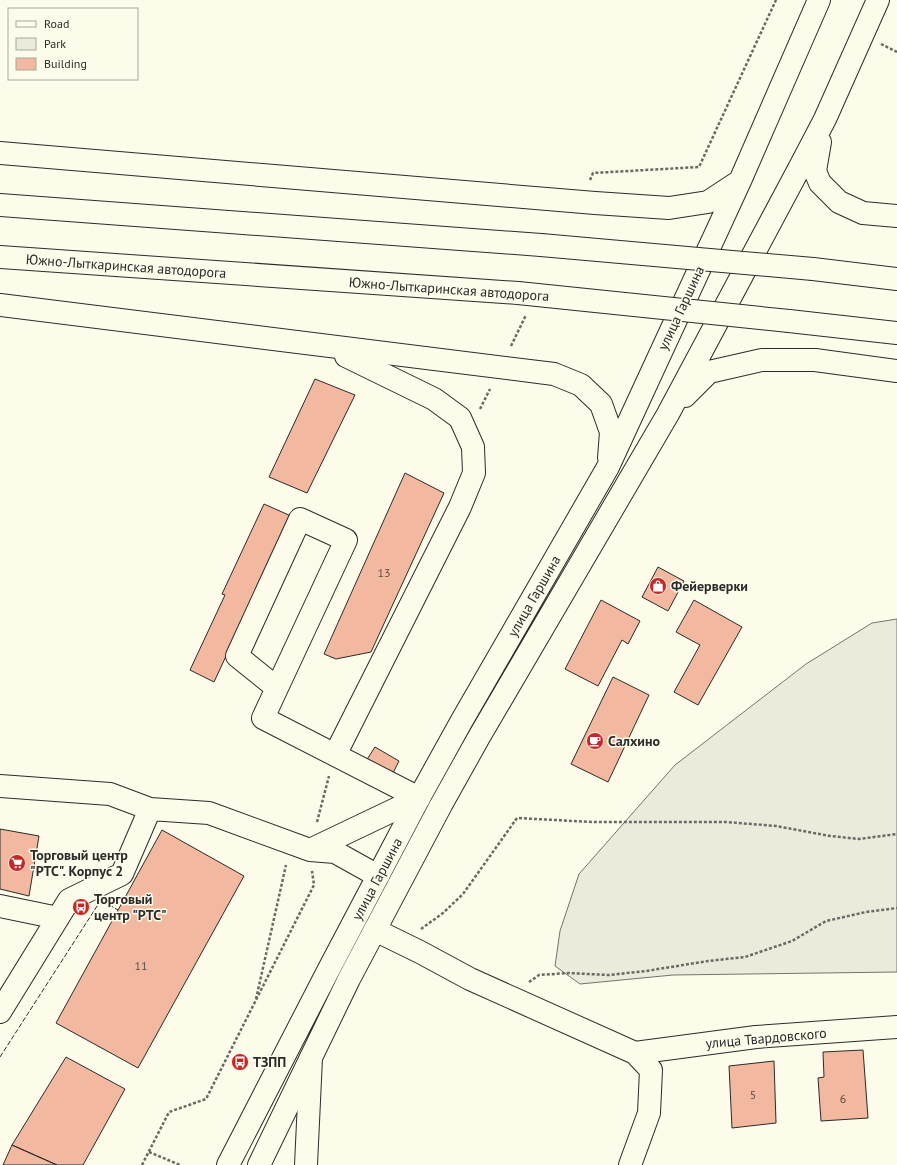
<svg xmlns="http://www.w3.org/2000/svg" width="897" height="1165" viewBox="0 0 897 1165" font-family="'PT Sans',sans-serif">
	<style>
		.green { fill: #ecebdb; stroke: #74746e }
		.building { fill: #f2b8a0; stroke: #2b2b2b }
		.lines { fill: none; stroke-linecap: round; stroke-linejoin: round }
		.minor-casing { stroke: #2b2b2b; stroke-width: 24 }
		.major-casing { stroke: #2b2b2b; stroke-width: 24 }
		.path { stroke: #6a6964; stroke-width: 2.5; stroke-dasharray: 3 2; stroke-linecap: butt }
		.minor { stroke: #fdfbea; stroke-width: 22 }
		.major { stroke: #fdfbea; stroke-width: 22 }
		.major-bridge-casing { stroke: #2b2b2b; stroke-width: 24; stroke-linecap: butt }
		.major-bridge { stroke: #fdfbea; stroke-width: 22 }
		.fence { stroke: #2b2b2b; stroke-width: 1; stroke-dasharray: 5 2; stroke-linecap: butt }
		.labels { text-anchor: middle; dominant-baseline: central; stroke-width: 3; stroke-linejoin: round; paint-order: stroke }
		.number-label { font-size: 12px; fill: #5d4e48 }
		.street-label { font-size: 14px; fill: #2b2b2b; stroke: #fdfbea }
		.poi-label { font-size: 14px; font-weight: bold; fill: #2b2b2b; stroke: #fdfbea; text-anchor: start }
	</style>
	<rect width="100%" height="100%" fill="#fdfbea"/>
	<!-- green -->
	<path class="green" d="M 897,619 L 897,972 L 673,975 L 580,984 L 555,966 L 560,931 L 579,874 L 675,765 L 806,664 L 872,623 Z"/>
	<!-- building -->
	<path class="building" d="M 315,379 L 355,395 L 307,493 L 269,477 Z
		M 405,473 L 444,493 L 371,652 L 336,659 L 324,654 Z
		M 264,504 L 291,516 L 214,682 L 190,670 L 225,595 L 222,594 Z
		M 658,567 L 684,581 L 668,611 L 642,597 Z
		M 601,600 L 640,621 L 628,644 L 622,640 L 598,686 L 565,669 Z
		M 694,600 L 742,627 L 698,705 L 674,692 L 700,645 L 676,632 Z
		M 613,677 L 649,695 L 608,782 L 571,764 Z
		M 375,747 L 399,761 L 392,775 L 366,761 Z
		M 0,829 L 39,836 L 29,896 L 0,889 Z
		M 162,830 L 244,876 L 138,1068 L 56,1023 Z
		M 863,1050 L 868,1118 L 821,1121 L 818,1078 L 824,1077 L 823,1052 Z
		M 66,1057 L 125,1089 L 83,1165 L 57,1165 L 12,1145 Z
		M 774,1061 L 776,1123 L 732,1128 L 729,1066 Z
		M 12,1145 L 57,1165 L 3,1165 Z"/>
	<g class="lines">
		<!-- minor casing -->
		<g class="minor-casing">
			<path id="minor" d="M 277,688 L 237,656 L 300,519 L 346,540 L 263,718 L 419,798
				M 335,755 L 460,507 L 474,473 L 473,447 L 460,418 L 434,399 L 346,356
				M 0,786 L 110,794 L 150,809 L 209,813 L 310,850 L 335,852 L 378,876
				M 310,850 L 419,798
				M 0,906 L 58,918
				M 375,930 L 420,952 L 470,979 L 635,1053 L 651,1070 L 649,1113 L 630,1165
				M 0,1012 L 69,900 L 122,874 L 150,809
				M 635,1053 L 756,1037 L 897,1027
				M 306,1165 L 311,1058"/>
		</g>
		<!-- major casing -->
		<g class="major-casing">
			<path id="major" d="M 820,142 L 815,171 L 820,183 L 839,202 L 863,213 L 897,216
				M 0,153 L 595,203 L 669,208 L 708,202 L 740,181
				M 0,205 L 541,245
				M 0,257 L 518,293
				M 813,269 L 897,279
				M 0,305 L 554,374 L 581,385 L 601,404 L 611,432 L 609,458
				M 789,321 L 897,333
				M 685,396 L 709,372 L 762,360 L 815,360 L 897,371
				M 228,1165 L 329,969 L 419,798 L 461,722 L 608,467 L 740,181 L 819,0
				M 259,1165 L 349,979 L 441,805 L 479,737 L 668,414 L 801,165 L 825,119 L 878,0"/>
		</g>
		<!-- path -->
		<path class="path" d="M 881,44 L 897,52
			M 590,180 L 593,173 L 699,167 L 776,0
			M 511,346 L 526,315
			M 480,409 L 490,389
			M 317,822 L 329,776
			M 421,929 L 443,913 L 463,894 L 517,818 L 593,822 L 726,822 L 776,826 L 830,836 L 859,839 L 897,834
			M 529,982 L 539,975 L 569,973 L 609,975 L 646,971 L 708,961 L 745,957 L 792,941 L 826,921 L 866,912 L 897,908
			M 256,999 L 286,865
			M 149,1152 L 180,1165
			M 142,1165 L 169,1112 L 206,1099 L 314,885 L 312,871"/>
		<!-- minor -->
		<use href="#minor" class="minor"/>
		<!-- major -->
		<use href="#major" class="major"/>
		<!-- major-bridge casing -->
		<g class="major-bridge-casing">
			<path id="major-bridge" d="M 541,245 L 813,269
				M 518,293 L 789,321"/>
		</g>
		<!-- major-bridge -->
		<use href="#major-bridge" class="major-bridge"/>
		<!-- fence -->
		<path class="fence" d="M 0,1057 L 101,900 L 118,910"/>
	</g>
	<!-- icons -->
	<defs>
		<g id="shop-disc" transform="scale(0.9)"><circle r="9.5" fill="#c62828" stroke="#fdfbea"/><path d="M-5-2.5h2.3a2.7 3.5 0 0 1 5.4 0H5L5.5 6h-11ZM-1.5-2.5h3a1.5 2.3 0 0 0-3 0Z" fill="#fff"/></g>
		<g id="cafe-disc" transform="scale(0.9)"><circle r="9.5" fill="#c62828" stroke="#fdfbea"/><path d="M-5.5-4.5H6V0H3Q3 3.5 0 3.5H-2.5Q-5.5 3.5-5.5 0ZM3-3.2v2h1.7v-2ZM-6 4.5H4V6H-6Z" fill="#fff"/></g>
		<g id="supermarket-disc" transform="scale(0.9)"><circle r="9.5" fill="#c62828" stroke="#fdfbea"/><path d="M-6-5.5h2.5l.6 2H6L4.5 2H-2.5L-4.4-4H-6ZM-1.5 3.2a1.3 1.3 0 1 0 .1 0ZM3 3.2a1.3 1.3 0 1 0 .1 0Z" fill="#fff"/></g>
		<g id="bus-disc" transform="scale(0.9)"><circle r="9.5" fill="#c62828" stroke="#fdfbea"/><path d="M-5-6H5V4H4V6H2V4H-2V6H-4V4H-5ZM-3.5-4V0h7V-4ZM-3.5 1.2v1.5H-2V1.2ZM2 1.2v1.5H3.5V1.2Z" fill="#fff"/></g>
	</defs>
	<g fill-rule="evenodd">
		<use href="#shop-disc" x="658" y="586"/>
		<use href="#cafe-disc" x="595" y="741"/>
		<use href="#supermarket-disc" x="17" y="863"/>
		<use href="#bus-disc" x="81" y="907"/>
		<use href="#bus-disc" x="240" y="1062"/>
	</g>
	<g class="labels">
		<!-- number labels -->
		<g class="number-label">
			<text x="384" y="572">13</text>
			<text x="141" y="965">11</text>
			<text x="753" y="1094">5</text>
			<text x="843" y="1098">6</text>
		</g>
		<!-- street labels -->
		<g class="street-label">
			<text transform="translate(126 266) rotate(4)">Южно-Лыткаринская автодорога</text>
			<text transform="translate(449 289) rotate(4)">Южно-Лыткаринская автодорога</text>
			<text transform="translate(681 308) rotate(-65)">улица Гаршина</text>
			<text transform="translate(534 596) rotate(-60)">улица Гаршина</text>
			<text transform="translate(377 879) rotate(-62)">улица Гаршина</text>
			<text transform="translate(766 1038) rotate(-5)">улица Твардовского</text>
		</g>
		<!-- poi labels -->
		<g class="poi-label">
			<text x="671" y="586">Фейерверки</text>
			<text x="608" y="741">Салхино</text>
			<text x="30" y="855">Торговый центр<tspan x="30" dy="16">"РТС". Корпус 2</tspan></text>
			<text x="94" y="899">Торговый<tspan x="94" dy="16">центр "РТС"</tspan></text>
			<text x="253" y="1062">ТЗПП</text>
		</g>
	</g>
	<!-- legend -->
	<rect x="8" y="8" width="130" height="72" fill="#fdfbea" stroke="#a9a89e"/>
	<rect x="16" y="21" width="20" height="6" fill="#fdfbea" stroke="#a9a89e"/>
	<text x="44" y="28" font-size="12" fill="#2b2b2b">Road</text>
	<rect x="16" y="38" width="20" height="12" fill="#ecebdb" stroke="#a9a89e"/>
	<text x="44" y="48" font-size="12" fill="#2b2b2b">Park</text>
	<rect x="16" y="58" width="20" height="12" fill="#f2b8a0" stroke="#a9a89e"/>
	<text x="44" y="68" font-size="12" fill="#2b2b2b">Building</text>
</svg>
